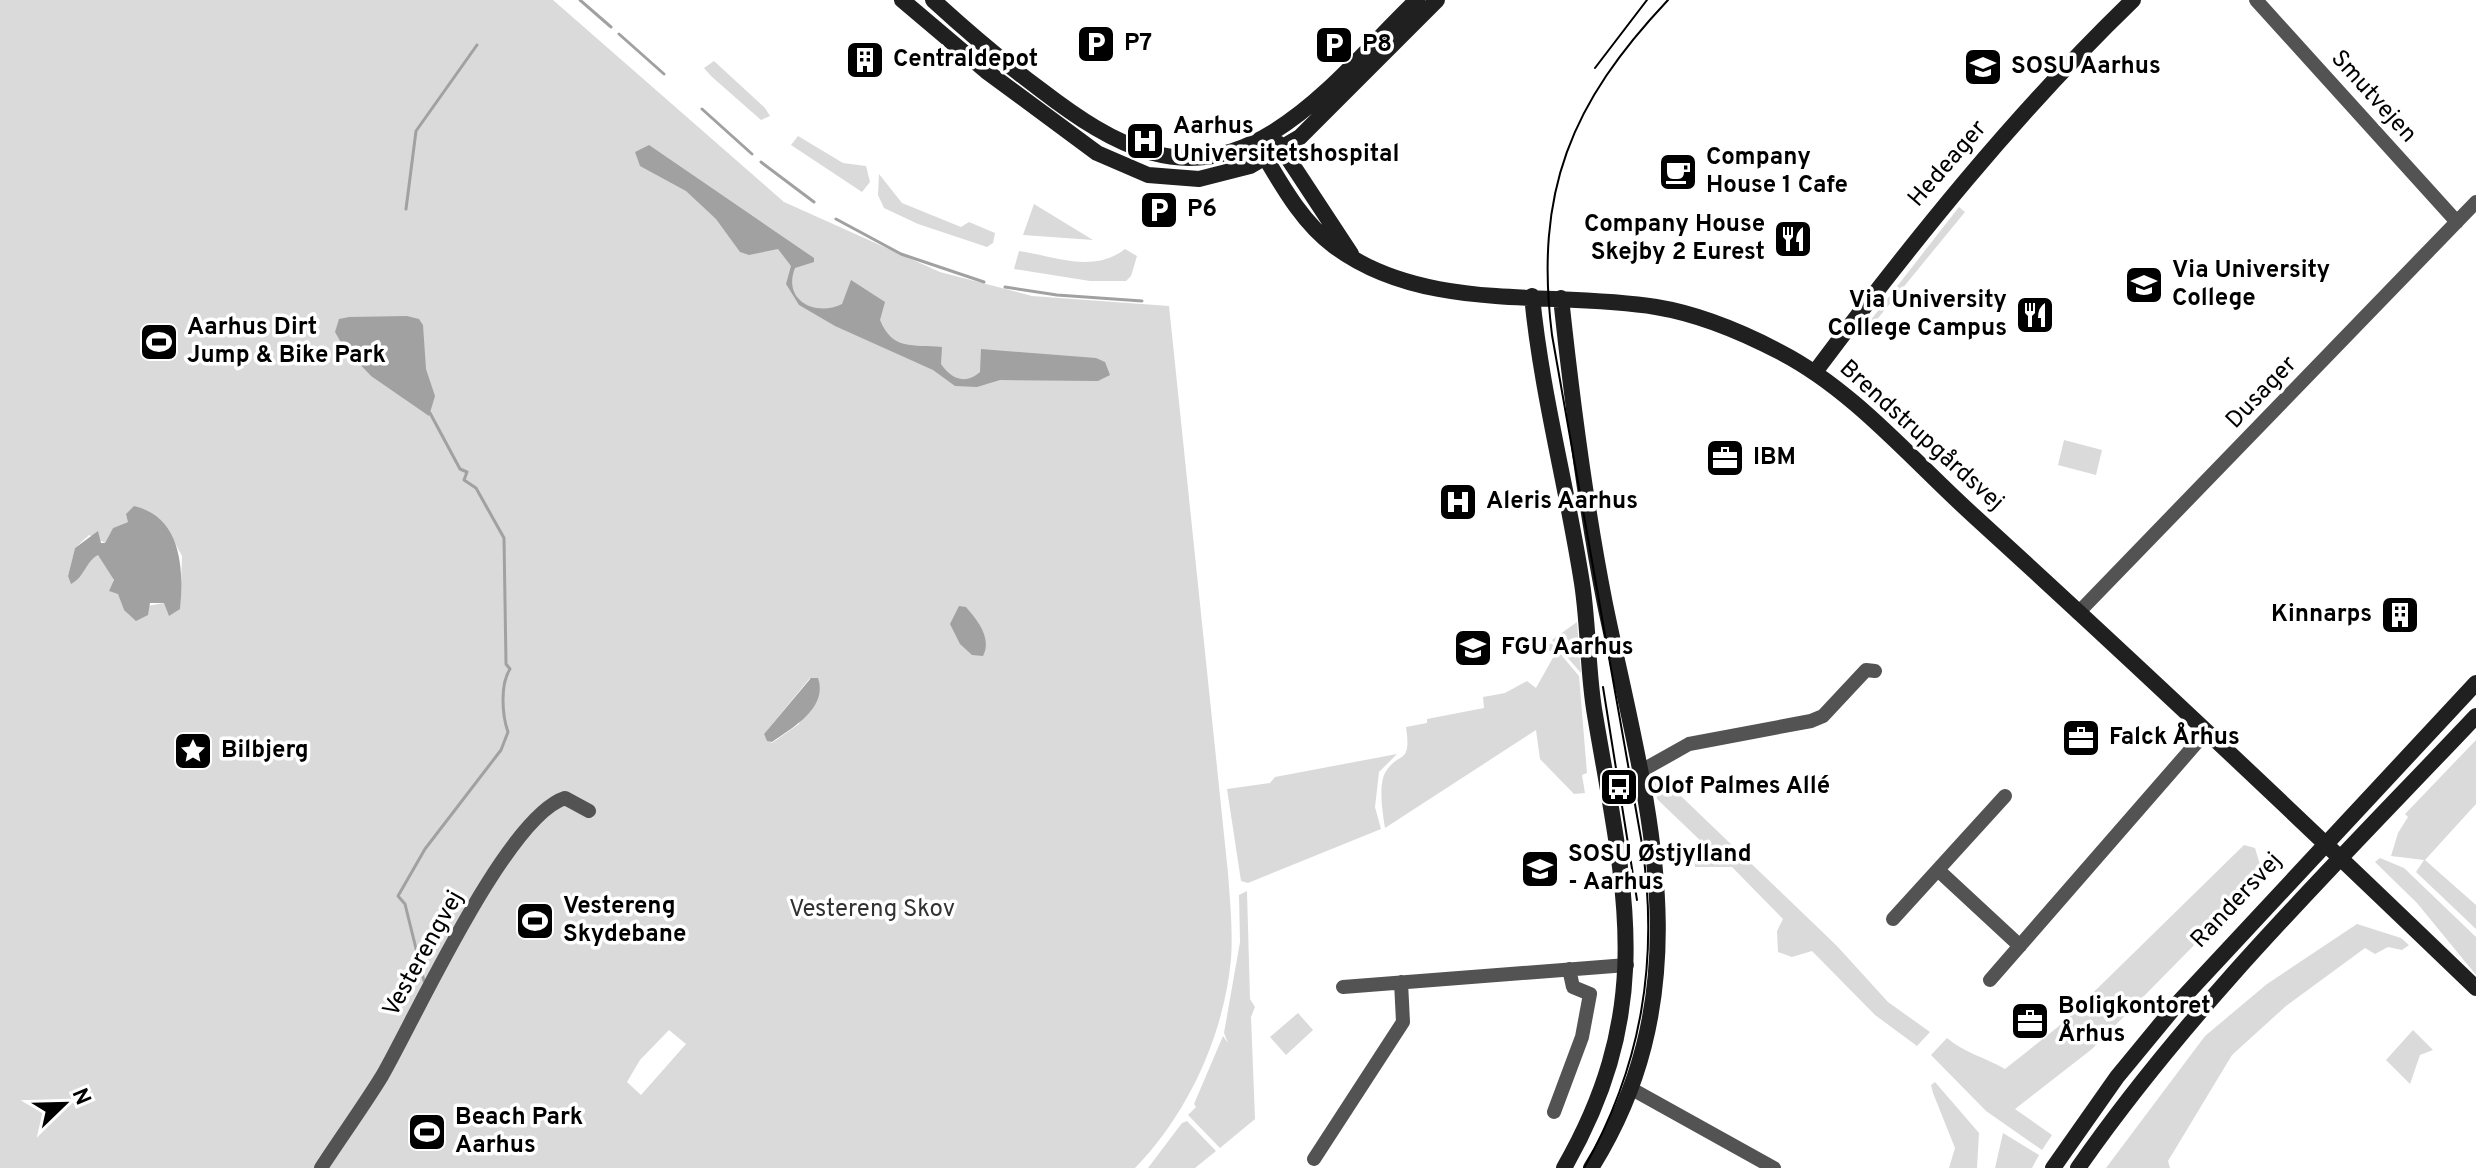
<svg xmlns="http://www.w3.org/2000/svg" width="2476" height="1168" viewBox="0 0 2476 1168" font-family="Overpass,sans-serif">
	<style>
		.green { fill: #dadada; fill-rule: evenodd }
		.water { fill: #a1a1a1 }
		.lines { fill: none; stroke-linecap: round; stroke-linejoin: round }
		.stream { stroke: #a1a1a1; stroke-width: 3 }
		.street { stroke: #535353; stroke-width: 14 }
		.secondary { stroke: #202020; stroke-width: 16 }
		.tram { stroke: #000; stroke-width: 2 }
		.labels { text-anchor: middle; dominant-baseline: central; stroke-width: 7; stroke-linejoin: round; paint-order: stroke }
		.poi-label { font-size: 24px; font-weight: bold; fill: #000; stroke: #fff; text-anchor: start }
		.street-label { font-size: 24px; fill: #000; stroke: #fff }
		.park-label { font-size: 24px; fill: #313131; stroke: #fff }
	</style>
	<rect width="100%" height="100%" fill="#fff"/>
	<!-- green -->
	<path class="green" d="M 0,0 L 553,0 L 784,202 L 940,272 L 1032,296 L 1169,306 L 1228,873 C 1230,902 1233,930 1231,959 C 1224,1035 1188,1114 1135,1168 L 0,1168 ZM 128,522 L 168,530 L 182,556 L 180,609 L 164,603 L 124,610 L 110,570 L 98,555 L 68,576 L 75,548 L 89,535 L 105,543 L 113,528 ZM 810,678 L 799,724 L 772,743 L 767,740 L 764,734 ZM 669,1030 L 686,1044 L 641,1095 L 627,1082 L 640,1060 Z
		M 714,61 L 765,108 L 770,116 L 761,120 L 711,76 L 704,68 Z
		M 798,136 L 843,163 L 866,166 L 870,182 L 862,192 L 791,145 Z
		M 879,174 L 902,203 L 961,227 L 969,222 L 995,233 L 993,243 L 987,247 L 918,224 L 884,208 L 878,195 Z
		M 1034,204 L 1093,240 L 1023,235 Z
		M 1959,207 L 1965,212 L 1870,328 L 1863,330 Z
		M 1125,249 L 1137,256 L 1131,276 L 1126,281 L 1090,281 L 1014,269 L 1019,251 C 1054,256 1093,274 1125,249 Z
		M 2064,440 L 2102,450 L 2096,475 L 2058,465 Z
		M 1577,622 L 1581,673 L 1552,640 Z
		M 1547,643 L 1552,644 L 1579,676 L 1587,773 L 1582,775 L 1585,793 L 1574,794 L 1540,759 L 1536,730 L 1385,828 C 1383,815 1378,786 1385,773 C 1398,750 1412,767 1406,727 L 1427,723 L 1427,719 L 1484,708 L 1483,697 L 1505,693 L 1527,681 L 1536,688 L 1555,654 L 1545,648 Z
		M 2476,740 L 2476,804 L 2425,860 L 2476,905 L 2476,929 L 2416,872 L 2424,860 L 2391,856 L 2398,833 L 2408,817 L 2405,814 Z
		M 1397,754 L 1379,772 L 1375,807 L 1381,829 L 1248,883 L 1241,881 L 1227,789 L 1270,783 L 1275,777 Z
		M 1659,775 L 1837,946 L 1888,1002 L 1930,1032 L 1917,1046 L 1875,1015 L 1812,951 L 1792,957 L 1778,952 L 1777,931 L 1783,919 L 1732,867 L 1695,867 L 1694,857 L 1705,845 L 1657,799 L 1652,776 Z
		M 2244,845 L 2255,848 L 2263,875 L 2092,1049 L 2015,1109 L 2052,1135 L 2042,1150 L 1986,1111 L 1931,1055 L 1947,1038 C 1965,1053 1984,1057 2005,1069 L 2059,1026 Z
		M 2380,858 L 2404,868 L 2476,937 L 2476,975 L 2417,903 L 2375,862 Z
		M 1247,891 L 1250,999 L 1255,1007 L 1251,1017 L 1255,1119 L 1220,1148 L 1188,1115 L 1196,1107 L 1194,1104 L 1223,1036 L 1228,1043 L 1224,1033 L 1240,942 L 1239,895 Z
		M 2357,924 L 2401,938 L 2409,945 L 2402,950 L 2388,947 L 2375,954 L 2365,948 L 2286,1006 L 2232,1055 L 2168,1161 L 2170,1168 L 2106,1168 L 2205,1036 L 2267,984 Z
		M 1298,1013 L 1313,1030 L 1286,1055 L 1270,1037 Z
		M 2413,1030 L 2433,1050 L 2420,1055 L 2410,1084 L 2386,1060 Z
		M 1935,1082 L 1979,1133 L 1977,1168 L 1949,1168 L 1955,1148 L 1933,1093 L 1931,1085 Z
		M 1187,1121 L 1216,1151 L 1195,1168 L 1148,1168 L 1182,1123 Z
		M 2003,1133 L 2039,1155 L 2032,1168 L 1995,1168 Z"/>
	<!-- water -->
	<path class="water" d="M 649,145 L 814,258 L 814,262 L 795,268 C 782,301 816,317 842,304 L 851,280 L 885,302 L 880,320 C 893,351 912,344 942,347 L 941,364 C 951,379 965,385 980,372 L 981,349 L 1096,358 L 1105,362 L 1110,375 L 1098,381 L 1000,380 L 977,387 L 955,386 L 933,370 L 835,326 L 799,305 L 786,284 L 791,266 L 778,249 L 749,255 L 740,252 L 716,219 L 686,191 L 640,166 L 635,152 Z
		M 407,316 L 419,319 L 423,325 L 426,369 L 435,396 L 429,416 L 371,376 L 343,346 L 335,332 L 339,319 L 349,317 Z
		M 134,506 C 182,517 184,570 180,609 L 169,616 L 164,603 L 150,603 L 148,615 L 136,621 L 124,610 L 118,594 L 109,591 L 114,580 L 98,555 C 85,562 85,577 71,584 L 68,576 L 75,548 L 98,531 L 101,543 L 105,543 L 113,528 L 128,522 L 126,514 Z
		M 959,606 L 966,607 C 978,621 992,638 983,656 L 972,655 L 960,644 L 950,624 Z
		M 811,678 L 818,678 C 828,708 793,727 772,742 L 767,741 L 764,734 Z"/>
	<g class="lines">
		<!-- stream -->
		<path class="stream" d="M 580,0 L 611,27
			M 619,34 L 664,74
			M 702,109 L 752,154
			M 761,162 L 814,202
			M 406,209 L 416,131 L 477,45
			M 836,219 L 901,254 L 984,282
			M 1005,287 L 1057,295 L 1142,301
			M 424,981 L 405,904 L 398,896 L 425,849 L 501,750 L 508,732 C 502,715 500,684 510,669 L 506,664 L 504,538 L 476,488 L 464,480 L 467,472 L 460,469 L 430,413"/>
		<!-- street -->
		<path class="street" d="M 2256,0 L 2457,222
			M 2078,613 L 2476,202
			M 1641,771 L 1689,744 L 1811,721 L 1823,716 L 1866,670 L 1875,671
			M 1938,870 L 2020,946
			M 1893,919 L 2005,796
			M 1990,980 L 2206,732
			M 1343,987 L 1627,965
			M 1630,1088 L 1774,1168
			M 1554,1112 L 1582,1037 L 1590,994 L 1573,987 L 1569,969
			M 1314,1159 L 1403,1022 L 1401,982
			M 321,1168 C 341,1137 363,1107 382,1076 C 416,1017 506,817 565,798 L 589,811"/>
		<!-- secondary -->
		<path class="secondary" d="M 902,0 L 986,71 L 1097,153 L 1148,175 L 1199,179 L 1250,166 L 1300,137 L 1437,0
			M 933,0 C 968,32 1003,62 1041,90 C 1114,146 1185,187 1273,132 C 1328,98 1371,44 1417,0
			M 1256,142 C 1278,178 1299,220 1334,246 C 1425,314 1551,290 1656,307 C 1699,314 1742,332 1780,352 C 1854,390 1913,461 1974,516 C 2144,671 2311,829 2476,988
			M 1278,143 L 1351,254
			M 1532,296 C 1541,390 1566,483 1581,577 C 1589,622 1587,670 1595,715 C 1624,888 1658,1004 1564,1168
			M 1561,298 C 1572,401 1585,503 1605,604 C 1645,799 1707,983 1591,1168
			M 1815,372 C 1913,241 2015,114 2133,0
			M 2053,1168 L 2117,1077 L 2178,1003 L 2476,683
			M 2078,1168 C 2193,1003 2338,862 2476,716"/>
		<!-- tram -->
		<path class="tram" d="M 1595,68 L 1647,0
			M 1603,687 L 1637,900
			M 1584,1168 C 1642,1066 1659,960 1642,844 L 1552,335 C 1534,191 1571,103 1668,0"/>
	</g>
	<!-- icons -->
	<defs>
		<g id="parking-square" transform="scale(2)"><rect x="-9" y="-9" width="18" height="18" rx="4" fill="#000" stroke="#fff"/><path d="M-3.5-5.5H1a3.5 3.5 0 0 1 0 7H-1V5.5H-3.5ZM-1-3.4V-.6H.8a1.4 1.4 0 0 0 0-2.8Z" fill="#fff"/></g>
		<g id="building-square" transform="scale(2)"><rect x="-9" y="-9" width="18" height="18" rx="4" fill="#000" stroke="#fff"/><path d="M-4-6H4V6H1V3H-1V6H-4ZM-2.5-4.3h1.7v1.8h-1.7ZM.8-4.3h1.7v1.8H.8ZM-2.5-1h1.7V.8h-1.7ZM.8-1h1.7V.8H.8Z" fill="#fff"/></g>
		<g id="university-square" transform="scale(2)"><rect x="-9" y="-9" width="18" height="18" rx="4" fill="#000" stroke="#fff"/><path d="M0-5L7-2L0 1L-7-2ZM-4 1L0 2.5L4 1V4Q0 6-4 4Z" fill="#fff"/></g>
		<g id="hospital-square" transform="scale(2)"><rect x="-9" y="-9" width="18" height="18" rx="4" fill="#000" stroke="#fff"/><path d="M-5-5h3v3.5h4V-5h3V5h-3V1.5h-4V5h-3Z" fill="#fff"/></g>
		<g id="cafe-square" transform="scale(2)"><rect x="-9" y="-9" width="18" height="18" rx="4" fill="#000" stroke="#fff"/><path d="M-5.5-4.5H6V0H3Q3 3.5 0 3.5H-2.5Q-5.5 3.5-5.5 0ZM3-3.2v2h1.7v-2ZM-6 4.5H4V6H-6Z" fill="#fff"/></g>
		<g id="restaurant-square" transform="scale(2)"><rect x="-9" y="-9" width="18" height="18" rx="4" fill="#000" stroke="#fff"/><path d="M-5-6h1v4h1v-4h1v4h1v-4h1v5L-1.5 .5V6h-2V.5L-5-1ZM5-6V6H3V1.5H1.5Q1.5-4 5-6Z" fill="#fff"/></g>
		<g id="school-square" transform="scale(2)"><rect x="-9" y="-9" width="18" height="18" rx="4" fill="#000" stroke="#fff"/><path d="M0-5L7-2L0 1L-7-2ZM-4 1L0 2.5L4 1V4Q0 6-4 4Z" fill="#fff"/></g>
		<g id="stadium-square" transform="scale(2)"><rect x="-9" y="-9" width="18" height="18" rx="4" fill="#000" stroke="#fff"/><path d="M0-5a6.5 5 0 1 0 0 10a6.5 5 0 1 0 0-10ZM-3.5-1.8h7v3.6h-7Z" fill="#fff"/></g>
		<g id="office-square" transform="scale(2)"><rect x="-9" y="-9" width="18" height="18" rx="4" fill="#000" stroke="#fff"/><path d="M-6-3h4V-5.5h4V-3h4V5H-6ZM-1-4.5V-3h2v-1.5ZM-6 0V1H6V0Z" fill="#fff"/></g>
		<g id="sight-square" transform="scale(2)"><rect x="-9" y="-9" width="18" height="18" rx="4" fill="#000" stroke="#fff"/><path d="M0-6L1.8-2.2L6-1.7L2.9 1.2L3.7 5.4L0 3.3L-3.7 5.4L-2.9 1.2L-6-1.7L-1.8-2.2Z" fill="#fff"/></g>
		<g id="bus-square" transform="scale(2)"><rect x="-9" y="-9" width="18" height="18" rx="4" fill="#000" stroke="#fff"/><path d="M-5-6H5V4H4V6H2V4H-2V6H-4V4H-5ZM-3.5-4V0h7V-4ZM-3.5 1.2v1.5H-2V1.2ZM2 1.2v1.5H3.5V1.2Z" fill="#fff"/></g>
	</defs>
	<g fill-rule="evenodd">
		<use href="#parking-square" x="1096" y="44"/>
		<use href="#parking-square" x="1334" y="45"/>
		<use href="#building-square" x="865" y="60"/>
		<use href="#university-square" x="1983" y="67"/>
		<use href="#hospital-square" x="1145" y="141"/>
		<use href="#cafe-square" x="1678" y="172"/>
		<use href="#parking-square" x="1159" y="210"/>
		<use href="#restaurant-square" x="1793" y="239"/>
		<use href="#school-square" x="2144" y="285"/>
		<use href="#restaurant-square" x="2035" y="315"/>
		<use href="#stadium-square" x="159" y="342"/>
		<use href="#office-square" x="1725" y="458"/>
		<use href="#hospital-square" x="1458" y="502"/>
		<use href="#building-square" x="2400" y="615"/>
		<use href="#school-square" x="1473" y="648"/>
		<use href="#office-square" x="2081" y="738"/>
		<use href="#sight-square" x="193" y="751"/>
		<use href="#bus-square" x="1619" y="787"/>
		<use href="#school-square" x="1540" y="869"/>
		<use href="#stadium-square" x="535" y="921"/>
		<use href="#office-square" x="2030" y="1021"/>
		<use href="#stadium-square" x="427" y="1132"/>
	</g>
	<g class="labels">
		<!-- poi labels -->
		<g class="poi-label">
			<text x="1124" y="44">P7</text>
			<text x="1362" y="45">P8</text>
			<text x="893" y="60">Centraldepot</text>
			<text x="2011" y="67">SOSU Aarhus</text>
			<text x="1173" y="127">Aarhus<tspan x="1173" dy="28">Universitetshospital</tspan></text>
			<text x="1706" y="158">Company<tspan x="1706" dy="28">House 1 Cafe</tspan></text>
			<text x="1187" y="210">P6</text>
			<text x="1765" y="225" text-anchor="end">Company House<tspan x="1765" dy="28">Skejby 2 Eurest</tspan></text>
			<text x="2172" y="271">Via University<tspan x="2172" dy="28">College</tspan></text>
			<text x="2007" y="301" text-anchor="end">Via University<tspan x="2007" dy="28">College Campus</tspan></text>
			<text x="187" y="328">Aarhus Dirt<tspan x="187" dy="28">Jump &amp; Bike Park</tspan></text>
			<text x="1753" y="458">IBM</text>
			<text x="1486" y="502">Aleris Aarhus</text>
			<text x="2372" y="615" text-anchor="end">Kinnarps</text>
			<text x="1501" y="648">FGU Aarhus</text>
			<text x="2109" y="738">Falck Århus</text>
			<text x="221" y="751">Bilbjerg</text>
			<text x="1647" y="787">Olof Palmes Allé</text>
			<text x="1568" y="855">SOSU Østjylland<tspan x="1568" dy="28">- Aarhus</tspan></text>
			<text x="563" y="907">Vestereng<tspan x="563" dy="28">Skydebane</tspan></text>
			<text x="2058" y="1007">Boligkontoret<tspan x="2058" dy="28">Århus</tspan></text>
			<text x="455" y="1118">Beach Park<tspan x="455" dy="28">Aarhus</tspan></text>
		</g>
		<!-- street labels -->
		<g class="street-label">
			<text transform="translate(2373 97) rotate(48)">Smutvejen</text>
			<text transform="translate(1948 164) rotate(-49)">Hedeager</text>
			<text transform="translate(2262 393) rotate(-46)">Dusager</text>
			<text transform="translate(1921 436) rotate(42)">Brendstrupgårdsvej</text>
			<text transform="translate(2237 901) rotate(-47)">Randersvej</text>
			<text transform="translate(424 954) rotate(-61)">Vesterengvej</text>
		</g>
		<!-- park labels -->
		<g class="park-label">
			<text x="872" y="910">Vestereng Skov</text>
		</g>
	</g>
	<!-- north arrow -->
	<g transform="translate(64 1104) rotate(67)" stroke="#ffffff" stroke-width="6" paint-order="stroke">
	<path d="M0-6L14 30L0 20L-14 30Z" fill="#000000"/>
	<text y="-12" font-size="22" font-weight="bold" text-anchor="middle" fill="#000000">N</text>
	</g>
</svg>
